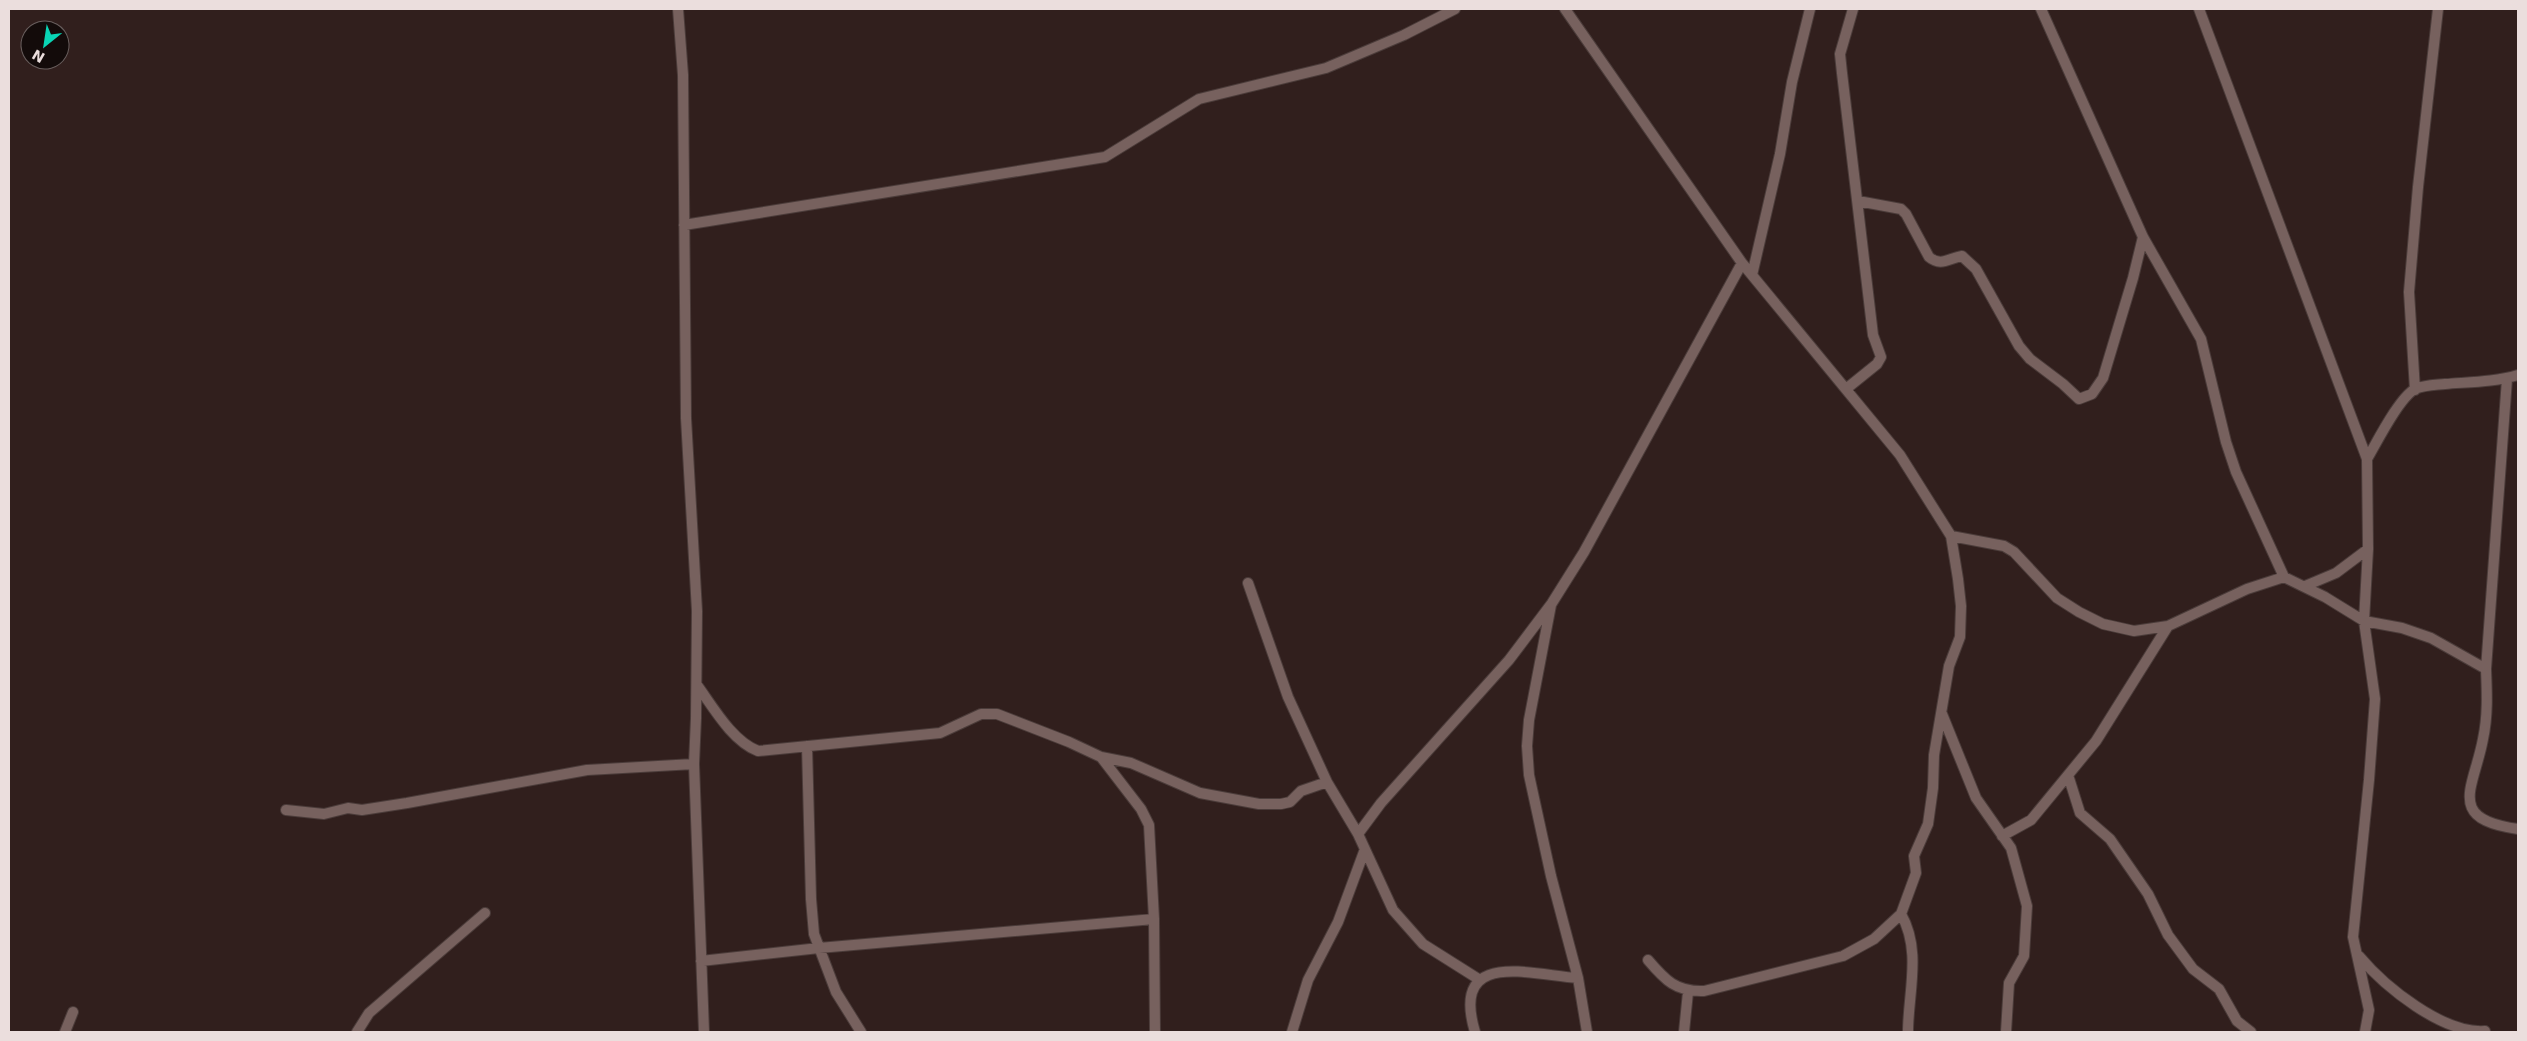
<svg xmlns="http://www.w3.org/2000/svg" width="2527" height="1041" viewBox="0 0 2527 1041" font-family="'DejaVu Sans',sans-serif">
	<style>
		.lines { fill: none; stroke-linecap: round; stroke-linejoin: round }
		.minor-casing { stroke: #4b3c3a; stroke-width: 12 }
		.minor { stroke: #77615e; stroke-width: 10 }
	</style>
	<rect width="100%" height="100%" fill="#311f1d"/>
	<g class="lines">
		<!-- minor casing -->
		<g class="minor-casing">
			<path id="minor" d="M 678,9 L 683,75 L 686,418 L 697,611 L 696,718 L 694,764 L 704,1032
				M 1565,9 L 1742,263 L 1900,455 L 1951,536 L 1958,579 L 1961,606 L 1960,637 L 1949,666 L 1934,755 L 1933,788 L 1928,824 L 1914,856 L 1916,873 L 1901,914 L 1874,939 L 1843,956 L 1704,991 C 1676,992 1665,980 1648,960
				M 2041,9 L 2143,237 L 2201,339 L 2226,442 L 2236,472 L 2284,577
				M 2199,9 L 2367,459 L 2368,549 L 2364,621 L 2375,699 L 2369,780 L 2353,937 L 2369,1010 L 2365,1032
				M 1858,201 L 1901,209 L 1906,214 L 1929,257 C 1941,267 1949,258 1962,256 L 1976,269 L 2019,346 L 2030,359 L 2063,384 L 2079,399 L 2092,394 L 2103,378 L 2133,278 L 2143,237
				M 684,225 L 1105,157 L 1199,99 L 1326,68 L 1404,35 L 1455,9
				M 1752,275 L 1780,154 L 1792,82 L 1810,9
				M 2507,379 L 2486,669 C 2487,693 2488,716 2483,739 C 2474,788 2445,819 2518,829
				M 1846,389 L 1877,364 L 1881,357 L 1873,335 L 1842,73 L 1840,54 L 1853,9
				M 2415,390 L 2409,292 L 2418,187 L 2438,9
				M 2367,459 C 2377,442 2399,398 2415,389 C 2424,385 2436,385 2445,384 C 2470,382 2495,382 2518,375
				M 1951,536 L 2004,546 L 2014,552 L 2057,598 L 2079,612 L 2103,624 L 2134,631 L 2168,626 L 2247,589 L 2284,577 L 2325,597 L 2364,621 L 2402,628 L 2431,638 L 2486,669
				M 1248,583 L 1288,697 L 1327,782 L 1358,834 L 1393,910 L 1423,944 L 1480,980
				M 2305,586 L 2336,573 L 2368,549
				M 1551,605 L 1529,720 L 1527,746 L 1529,775 L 1551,876 L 1578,978 L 1587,1032
				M 697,685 C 713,707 732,741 758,751 L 940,733 L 981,714 L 997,714 L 1069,742 L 1101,757 L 1131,763 L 1200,793 L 1259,804 L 1281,804 L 1290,802 L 1301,791 L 1327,782
				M 1942,714 L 1976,798 L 2011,848 L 2027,906 L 2024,956 L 2009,983 L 2006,1032
				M 807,746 L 811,899 L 814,934 L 836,992 L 861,1032
				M 1101,757 L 1141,809 L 1149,825 L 1154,919 L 1155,1032
				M 2068,775 L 2080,813 L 2110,839 L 2148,894 L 2168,935 L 2193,969 L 2219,989 L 2237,1021 L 2251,1032
				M 286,810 L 324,814 L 348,808 L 362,810 L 407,803 L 587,770 L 694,764
				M 1358,834 L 1381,803 L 1509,660 L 1552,603 L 1584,552 L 1742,263
				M 2002,836 L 2031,820 L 2096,741 L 2168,626
				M 1901,914 C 1922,951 1908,993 1908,1032
				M 2359,956 C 2385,987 2443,1034 2485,1031
				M 701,961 L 819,948 L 1154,919
				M 65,1032 L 73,1012
				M 357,1032 L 369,1013 L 485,913
				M 1292,1032 L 1308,980 L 1338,922 L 1365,849
				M 1475,1032 C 1450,948 1531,975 1578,978
				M 1684,1032 L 1688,992"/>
		</g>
		<!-- minor -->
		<use href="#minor" class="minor"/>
	</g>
	<!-- border -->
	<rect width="2527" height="1041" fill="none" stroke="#ebdedd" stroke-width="20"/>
	<!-- north arrow -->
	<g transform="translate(45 45) rotate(210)"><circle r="24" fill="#130b0a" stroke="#695f5e"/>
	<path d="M0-4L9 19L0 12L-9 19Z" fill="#09d5b5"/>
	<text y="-8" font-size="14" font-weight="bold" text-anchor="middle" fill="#ebdedd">N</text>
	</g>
</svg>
